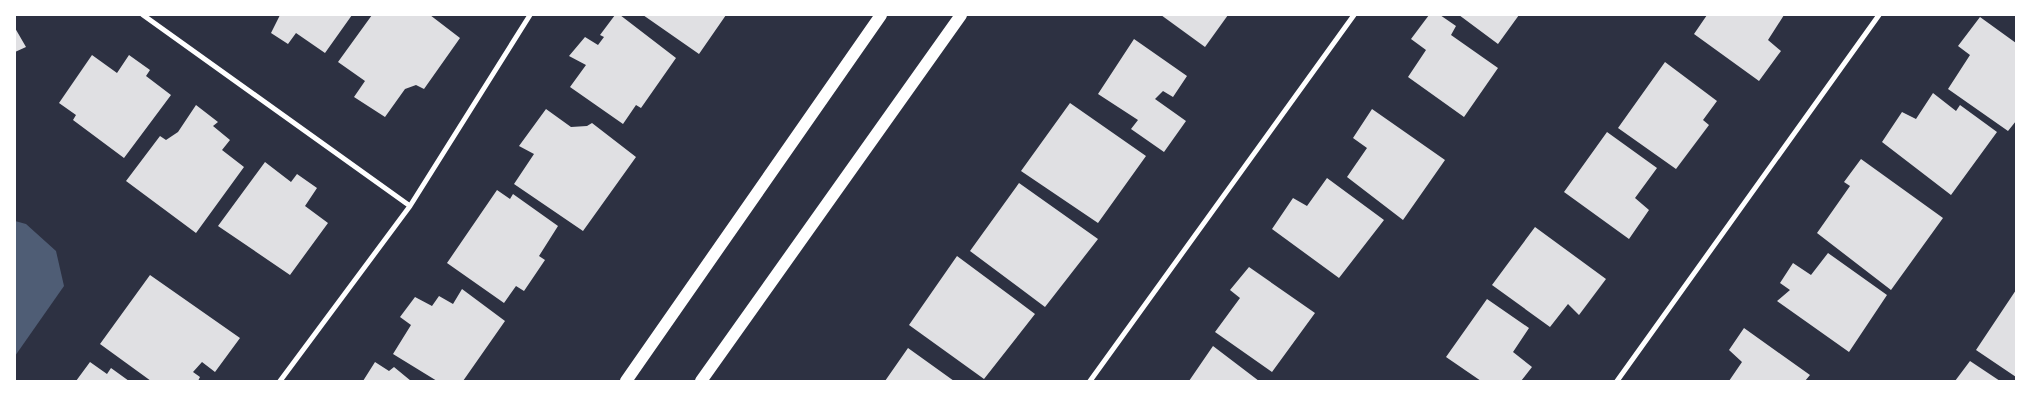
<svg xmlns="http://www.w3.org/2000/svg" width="2031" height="396" viewBox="0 0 2031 396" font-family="'Fira Sans Condensed',sans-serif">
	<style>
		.water { fill: #4f5d75 }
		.building { fill: #e0e0e3 }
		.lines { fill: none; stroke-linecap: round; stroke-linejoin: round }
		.minor { stroke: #fff; stroke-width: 5 }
		.primary { stroke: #fff; stroke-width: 12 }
	</style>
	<rect width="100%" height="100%" fill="#2d3142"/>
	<!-- water -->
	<path class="water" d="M 15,221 L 26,224 L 56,251 L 64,286 L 15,356 Z"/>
	<!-- building -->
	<path class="building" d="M 280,15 L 352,15 L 325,53 L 296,33 L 288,44 L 271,33 Z
		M 372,15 L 430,15 L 460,38 L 424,89 L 416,85 L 405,89 L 385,117 L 354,97 L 365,81 L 338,62 Z
		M 615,15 L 620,15 L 676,58 L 641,108 L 636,105 L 623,124 L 570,87 L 586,65 L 569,56 L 585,37 L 598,45 L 604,37 L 600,35 Z
		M 643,15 L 726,15 L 699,54 Z
		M 1161,15 L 1228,15 L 1205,47 Z
		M 1429,15 L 1440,15 L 1456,26 L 1451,35 L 1498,68 L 1464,117 L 1408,77 L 1426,50 L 1411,39 Z
		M 1459,15 L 1519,15 L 1498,44 Z
		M 1707,15 L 1784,15 L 1768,40 L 1781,51 L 1759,81 L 1694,34 Z
		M 1980,17 L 2016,43 L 2016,121 L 2008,131 L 1948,89 L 1970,55 L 1958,46 Z
		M 15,28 L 26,47 L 15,52 Z
		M 1134,39 L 1187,76 L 1173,97 L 1163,91 L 1155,99 L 1186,121 L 1164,152 L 1131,129 L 1138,120 L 1098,94 Z
		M 92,55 L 117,73 L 129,55 L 150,70 L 146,76 L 171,95 L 124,158 L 73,120 L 76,115 L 59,103 Z
		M 1665,62 L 1717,101 L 1703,120 L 1709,125 L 1676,169 L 1618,128 Z
		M 1933,93 L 1956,111 L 1960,105 L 1997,132 L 1951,195 L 1882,142 L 1902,112 L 1916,119 Z
		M 1070,103 L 1146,156 L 1098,223 L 1021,171 Z
		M 196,105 L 218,122 L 213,126 L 230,140 L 222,150 L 244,167 L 196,233 L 126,181 L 160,136 L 166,140 L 178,132 Z
		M 546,109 L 571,127 L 587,126 L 592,123 L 636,157 L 583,231 L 514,184 L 534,154 L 519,146 Z
		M 1372,109 L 1445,160 L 1403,220 L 1347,177 L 1367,148 L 1353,138 Z
		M 1607,132 L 1657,168 L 1635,198 L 1649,210 L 1629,239 L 1564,192 Z
		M 1861,159 L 1943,218 L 1891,290 L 1817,233 L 1850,186 L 1844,182 Z
		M 265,162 L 291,182 L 297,174 L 317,188 L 305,206 L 328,223 L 290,275 L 218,226 Z
		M 1327,178 L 1384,220 L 1339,278 L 1272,229 L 1293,198 L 1307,206 Z
		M 1019,183 L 1098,239 L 1045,307 L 970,251 Z
		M 497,190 L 510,199 L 513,194 L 558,226 L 539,256 L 545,260 L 524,291 L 516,286 L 504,303 L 447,263 Z
		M 1535,227 L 1606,279 L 1579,315 L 1568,304 L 1550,327 L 1492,285 Z
		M 1828,253 L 1887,295 L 1849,352 L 1777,301 L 1790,290 L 1780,283 L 1793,263 L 1811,275 Z
		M 957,256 L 1035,314 L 984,379 L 909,325 Z
		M 1249,267 L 1315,313 L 1272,372 L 1215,332 L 1240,298 L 1230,290 Z
		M 150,275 L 240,338 L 215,372 L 202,362 L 193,372 L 200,377 L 198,381 L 151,381 L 100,344 Z
		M 462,289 L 505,321 L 463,381 L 437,381 L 393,354 L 411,325 L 400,317 L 415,297 L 432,306 L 439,296 L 453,304 Z
		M 2016,290 L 2016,377 L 1976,350 Z
		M 1487,299 L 1529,328 L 1513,352 L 1532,367 L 1521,381 L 1481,381 L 1446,357 Z
		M 1744,328 L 1810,375 L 1805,381 L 1729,381 L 1742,362 L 1729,350 Z
		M 1213,346 L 1259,381 L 1189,381 Z
		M 908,348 L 954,381 L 885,381 Z
		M 1970,361 L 2000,381 L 1955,381 Z
		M 90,362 L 107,374 L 111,368 L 129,381 L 76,381 Z
		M 375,362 L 389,371 L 394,367 L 411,381 L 363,381 Z"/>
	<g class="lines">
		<!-- minor -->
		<path class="minor" d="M 143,15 L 410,206
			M 280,381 L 410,206 L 530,15
			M 1090,381 L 1354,15
			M 1617,381 L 1879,15"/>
		<!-- primary -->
		<path class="primary" d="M 626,381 L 881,15
			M 701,381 L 961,15"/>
	</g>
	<!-- border -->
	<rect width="2031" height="396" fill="none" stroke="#ffffff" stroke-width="32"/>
</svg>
